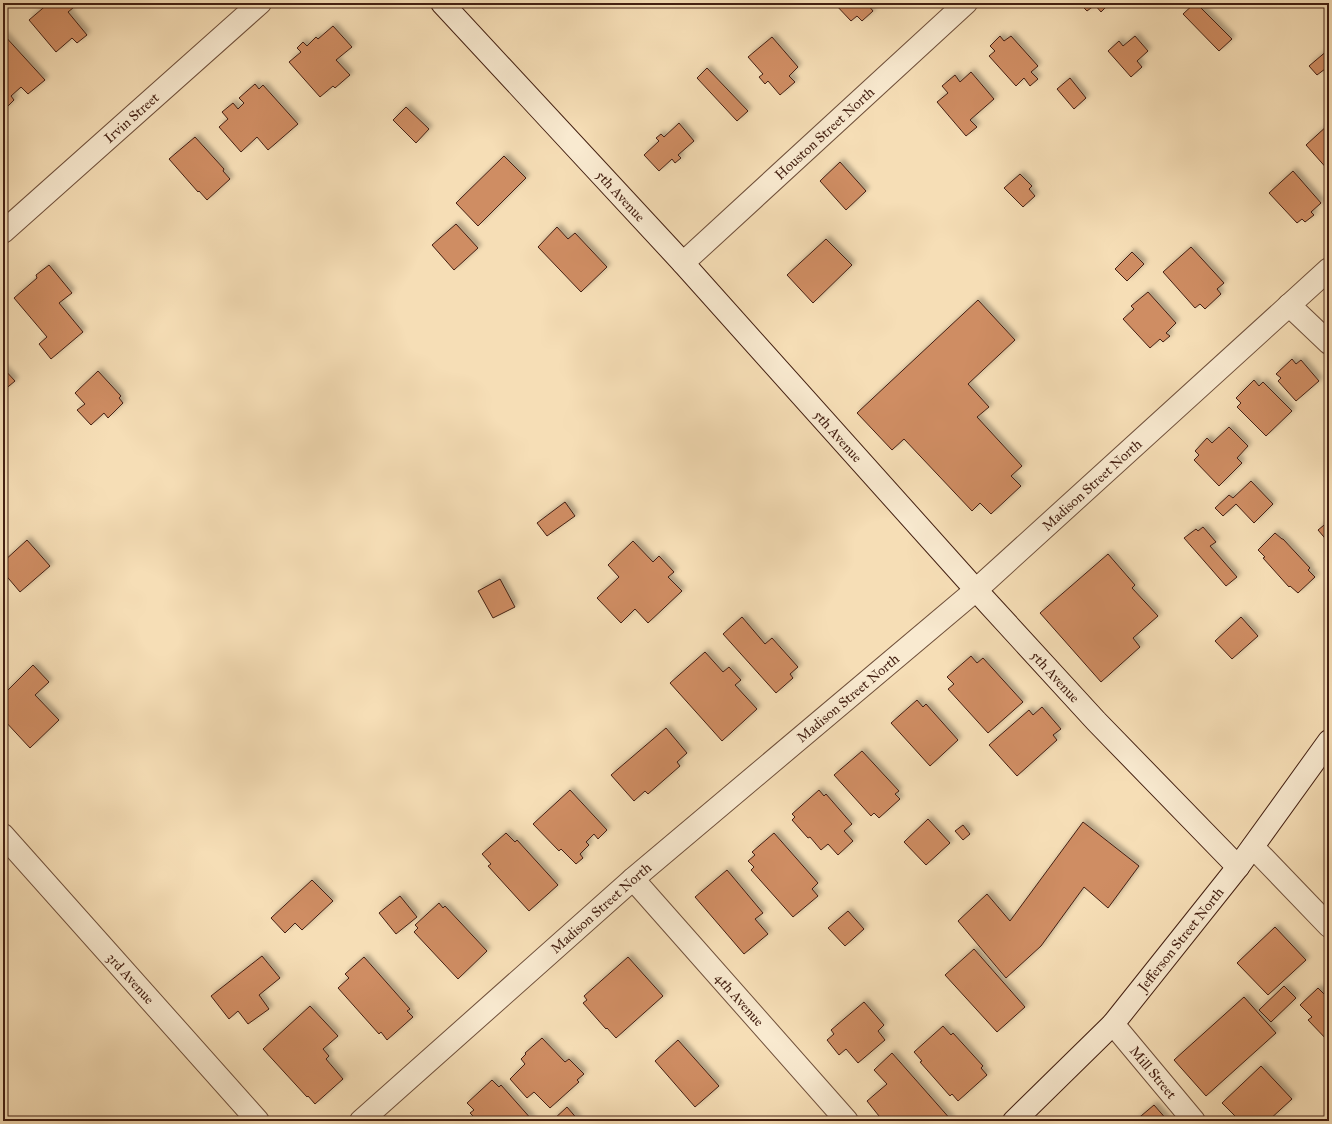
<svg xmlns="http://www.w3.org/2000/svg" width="1332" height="1124" viewBox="0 0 1332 1124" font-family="'IM FELL Great Primer',serif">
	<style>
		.building { fill: #cf8d63; stroke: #442012; filter: url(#shadow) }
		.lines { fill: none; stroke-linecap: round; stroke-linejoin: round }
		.street-casing { stroke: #70503b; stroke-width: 24 }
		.secondary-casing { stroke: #442012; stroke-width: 24 }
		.street { stroke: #f9ead0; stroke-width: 22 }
		.secondary { stroke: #f9ead0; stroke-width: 22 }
		.labels { text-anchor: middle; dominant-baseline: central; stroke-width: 4; stroke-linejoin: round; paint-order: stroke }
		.street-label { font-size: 14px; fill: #442012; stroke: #f9ead0 }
	</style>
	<defs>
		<filter id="shadow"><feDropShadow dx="3.5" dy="-3.5" stdDeviation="2" flood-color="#0004"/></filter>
	</defs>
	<rect width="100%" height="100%" fill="#f6deb6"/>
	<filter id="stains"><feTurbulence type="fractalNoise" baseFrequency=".005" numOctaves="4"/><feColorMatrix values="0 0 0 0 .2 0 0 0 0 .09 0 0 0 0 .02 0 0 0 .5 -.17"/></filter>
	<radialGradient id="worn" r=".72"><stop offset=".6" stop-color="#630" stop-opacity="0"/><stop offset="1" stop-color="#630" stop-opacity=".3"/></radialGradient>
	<!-- building -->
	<path class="building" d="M 49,3 L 79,3 L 68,12 L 87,35 L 77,43 L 72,38 L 56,52 L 29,20 Z
		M 834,3 L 871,3 L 868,5 L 873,11 L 862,21 L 857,16 L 851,21 Z
		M 1079,3 L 1110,3 L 1101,12 L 1095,5 L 1087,11 Z
		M 1195,3 L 1196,3 L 1232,39 L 1219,51 L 1183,14 Z
		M 333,26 L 352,47 L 336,60 L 350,75 L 335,88 L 333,86 L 320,97 L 289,62 L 301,52 L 297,48 L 303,42 L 307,46 L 316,37 L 318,39 Z
		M 3,34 L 45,80 L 28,94 L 21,87 L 11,96 L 14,100 L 3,111 Z
		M 1000,36 L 1004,41 L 1011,36 L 1038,66 L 1031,72 L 1038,79 L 1030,86 L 1024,78 L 1016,86 L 989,56 L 995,51 L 990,46 Z
		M 1135,36 L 1148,51 L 1137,61 L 1142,67 L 1131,77 L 1108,51 L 1119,41 L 1123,46 Z
		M 772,37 L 798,67 L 789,76 L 795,82 L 780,95 L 768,81 L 765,84 L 759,77 L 763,74 L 748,57 Z
		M 1328,50 L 1329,51 L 1329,66 L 1317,75 L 1309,66 Z
		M 707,68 L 748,111 L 737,121 L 697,78 Z
		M 971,72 L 994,99 L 970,120 L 977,127 L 966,136 L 937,102 L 948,93 L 942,86 L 955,75 L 960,82 Z
		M 1070,78 L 1086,98 L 1074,109 L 1057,89 Z
		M 255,84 L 259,89 L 263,85 L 298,124 L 268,150 L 257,137 L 241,152 L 219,127 L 228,119 L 222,112 L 233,103 L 238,109 L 244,103 L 239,98 Z
		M 406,107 L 429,129 L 416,143 L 393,120 Z
		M 679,123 L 694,141 L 678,155 L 681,158 L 675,163 L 672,159 L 659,171 L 644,155 L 659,141 L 656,138 L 661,134 L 664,137 Z
		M 1328,125 L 1329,127 L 1329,171 L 1306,145 Z
		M 195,137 L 224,169 L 223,171 L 230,179 L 207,200 L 199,191 L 198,192 L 169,159 Z
		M 504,156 L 526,178 L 478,226 L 456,203 Z
		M 840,162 L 866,191 L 846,210 L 820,181 Z
		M 1293,171 L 1321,203 L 1311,212 L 1314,215 L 1305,222 L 1302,219 L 1297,223 L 1269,193 Z
		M 1020,174 L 1032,186 L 1029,189 L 1035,196 L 1023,207 L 1004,188 Z
		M 456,224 L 478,248 L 454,270 L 432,245 Z
		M 557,227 L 568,239 L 575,233 L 607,267 L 581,292 L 538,247 Z
		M 826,239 L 852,265 L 813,303 L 787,275 Z
		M 1191,247 L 1224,283 L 1217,289 L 1221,294 L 1205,309 L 1200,304 L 1195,308 L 1163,272 Z
		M 1132,252 L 1144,264 L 1127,281 L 1115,269 Z
		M 49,265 L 72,293 L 59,303 L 83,332 L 51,359 L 39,344 L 47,337 L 14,298 L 37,278 L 36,275 Z
		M 1148,292 L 1176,323 L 1166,333 L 1170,336 L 1163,342 L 1160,339 L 1150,348 L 1123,319 L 1134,309 L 1131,306 Z
		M 978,300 L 1015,340 L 968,384 L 989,407 L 977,417 L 1022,466 L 1011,476 L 1021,486 L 991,514 L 980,503 L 972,511 L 904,439 L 892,450 L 857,413 Z
		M 1292,359 L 1296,364 L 1301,360 L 1319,381 L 1296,401 L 1278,381 L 1281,378 L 1276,374 Z
		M 3,368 L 15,381 L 3,391 Z
		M 98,371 L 121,396 L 119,398 L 123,403 L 108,418 L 104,413 L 91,425 L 77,410 L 85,404 L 75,393 Z
		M 1254,380 L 1259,386 L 1263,382 L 1292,411 L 1266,436 L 1237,407 L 1241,403 L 1236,398 Z
		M 1229,427 L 1248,446 L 1237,458 L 1242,463 L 1219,486 L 1194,460 L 1199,455 L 1195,451 L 1207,438 L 1212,443 Z
		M 1251,481 L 1273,504 L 1254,523 L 1236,504 L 1223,516 L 1215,508 L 1229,495 L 1233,498 Z
		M 565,502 L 575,516 L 547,536 L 537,523 Z
		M 1329,521 L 1329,543 L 1318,530 Z
		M 1203,527 L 1216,542 L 1210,546 L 1237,577 L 1226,586 L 1184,538 L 1196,529 L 1198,531 Z
		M 1275,533 L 1282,539 L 1283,539 L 1310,568 L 1308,570 L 1315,577 L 1298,593 L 1290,586 L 1289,587 L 1263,558 L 1265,557 L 1258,550 Z
		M 27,540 L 50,566 L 20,592 L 3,572 L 3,562 Z
		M 633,541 L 653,562 L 659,556 L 674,572 L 668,577 L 682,591 L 648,623 L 635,609 L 621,623 L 597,598 L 619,577 L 608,565 Z
		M 1108,554 L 1135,585 L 1132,588 L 1158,616 L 1133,638 L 1140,647 L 1101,682 L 1040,613 Z
		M 500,579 L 515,607 L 493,618 L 478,591 Z
		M 742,617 L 765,644 L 772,638 L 798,667 L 790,674 L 793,678 L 776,693 L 723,634 Z
		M 1241,617 L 1258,636 L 1232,659 L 1215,641 Z
		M 705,652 L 723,672 L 729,667 L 741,680 L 735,685 L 757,709 L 722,741 L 670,683 Z
		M 971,656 L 977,663 L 983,658 L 1023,702 L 988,733 L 948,689 L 954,684 L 947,677 Z
		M 33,665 L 49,682 L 35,695 L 59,720 L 30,748 L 3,719 L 3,695 Z
		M 917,700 L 923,707 L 926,704 L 958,740 L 930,766 L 891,723 Z
		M 1042,707 L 1061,729 L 1053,735 L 1057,740 L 1017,776 L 989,745 L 1029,710 L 1033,715 Z
		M 666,728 L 687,753 L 677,762 L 680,766 L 648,794 L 645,791 L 634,801 L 611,775 Z
		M 862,751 L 899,791 L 895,794 L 900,799 L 879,818 L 874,813 L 871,816 L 834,775 Z
		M 570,790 L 607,830 L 598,839 L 594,834 L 586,842 L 589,845 L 580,854 L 583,858 L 576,864 L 561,849 L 559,851 L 533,824 Z
		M 819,790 L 824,796 L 826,794 L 852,824 L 844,831 L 853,841 L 838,855 L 828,844 L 821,850 L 810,837 L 808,838 L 792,820 L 795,817 L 792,814 Z
		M 928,819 L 950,843 L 926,865 L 904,842 Z
		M 1083,822 L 1139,866 L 1108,908 L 1084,887 L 1041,946 L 1006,978 L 958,921 L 987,894 L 1010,921 Z
		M 963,825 L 970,834 L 963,840 L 955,831 Z
		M 506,833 L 515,842 L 517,840 L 558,885 L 529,911 L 488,866 L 491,864 L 482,854 Z
		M 774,833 L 818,883 L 812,889 L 818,896 L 793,917 L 751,870 L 754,867 L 748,861 L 755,855 L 752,852 Z
		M 727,870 L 763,913 L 755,919 L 768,934 L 744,954 L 695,897 Z
		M 312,880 L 333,901 L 302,930 L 295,923 L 285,933 L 271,918 Z
		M 400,896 L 417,917 L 396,934 L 379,913 Z
		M 439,903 L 443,908 L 445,906 L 487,951 L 458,979 L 414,932 L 418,928 L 415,925 Z
		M 848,911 L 864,929 L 845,946 L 828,928 Z
		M 1275,927 L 1306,960 L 1268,995 L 1237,963 Z
		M 974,949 L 1025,1007 L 997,1032 L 945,975 Z
		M 262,956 L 280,978 L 259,995 L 269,1009 L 248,1024 L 238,1011 L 229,1019 L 211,996 Z
		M 364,957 L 410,1009 L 407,1011 L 413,1017 L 387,1040 L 381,1032 L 379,1034 L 338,988 L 349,978 L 345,974 Z
		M 628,957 L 663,996 L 616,1038 L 607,1028 L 606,1029 L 583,1003 L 587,1000 L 584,996 Z
		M 1284,986 L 1296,998 L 1271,1022 L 1259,1010 Z
		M 1318,988 L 1329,999 L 1329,1042 L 1308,1020 L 1312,1017 L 1300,1005 Z
		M 1244,997 L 1276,1033 L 1206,1096 L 1174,1060 Z
		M 864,1002 L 884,1025 L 878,1031 L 885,1040 L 858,1063 L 846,1049 L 839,1055 L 827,1040 L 834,1034 L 831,1030 Z
		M 310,1006 L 338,1036 L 323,1049 L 329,1056 L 326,1059 L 343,1079 L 315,1104 L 308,1096 L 307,1097 L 263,1049 Z
		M 943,1026 L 951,1035 L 953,1033 L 983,1066 L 981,1068 L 987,1075 L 958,1101 L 952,1094 L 950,1096 L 920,1062 L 922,1061 L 914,1052 Z
		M 542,1038 L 565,1062 L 569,1059 L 584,1074 L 577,1080 L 579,1082 L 550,1108 L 534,1092 L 527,1098 L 510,1079 L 525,1064 L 521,1059 L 526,1054 L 525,1053 Z
		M 678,1040 L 719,1086 L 695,1107 L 655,1061 Z
		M 892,1053 L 952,1121 L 883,1121 L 867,1101 L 887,1084 L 874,1070 Z
		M 1261,1066 L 1292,1099 L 1268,1121 L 1240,1121 L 1222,1103 Z
		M 492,1080 L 499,1087 L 501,1085 L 533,1121 L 478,1121 L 470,1113 L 474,1110 L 467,1103 Z
		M 1154,1105 L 1168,1121 L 1135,1121 Z
		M 567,1107 L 579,1121 L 553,1121 L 553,1120 Z"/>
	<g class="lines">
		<!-- street casing -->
		<g class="street-casing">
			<g id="street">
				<path id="s1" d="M 3,232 L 260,3"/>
				<path id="s2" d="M 683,263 L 966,3"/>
				<path d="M 1289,305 L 1329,343"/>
				<path id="s3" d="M 3,835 L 258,1121"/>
				<path d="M 1253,847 L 1329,926"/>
				<path id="s4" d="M 633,879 L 847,1121"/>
				<path id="s5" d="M 1113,1024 L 1194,1121"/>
				<path id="s6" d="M 361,1121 L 633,879 L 976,590 L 1329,269"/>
			</g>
		</g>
		<!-- secondary casing -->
		<g class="secondary-casing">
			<g id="secondary">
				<path id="s7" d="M 442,3 L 683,263 L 976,590 L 1096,721 L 1238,867"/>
				<path id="s8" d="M 1014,1121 L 1113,1024 L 1238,867 L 1329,741"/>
			</g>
		</g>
		<!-- street -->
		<use href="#street" class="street"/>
		<!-- secondary -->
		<use href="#secondary" class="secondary"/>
	</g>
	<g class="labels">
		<!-- street labels -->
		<g class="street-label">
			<text stroke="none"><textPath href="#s1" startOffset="172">Irvin Street</textPath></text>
			<text stroke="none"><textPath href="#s2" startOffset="192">Houston Street North</textPath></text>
			<text stroke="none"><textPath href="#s7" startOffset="263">5th Avenue</textPath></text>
			<text stroke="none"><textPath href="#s7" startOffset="587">5th Avenue</textPath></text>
			<text stroke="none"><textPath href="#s6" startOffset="969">Madison Street North</textPath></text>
			<text stroke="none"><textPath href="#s7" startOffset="911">5th Avenue</textPath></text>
			<text stroke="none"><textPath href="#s6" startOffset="645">Madison Street North</textPath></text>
			<text stroke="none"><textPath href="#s6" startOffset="321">Madison Street North</textPath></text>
			<text stroke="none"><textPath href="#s8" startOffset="247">Jefferson Street North</textPath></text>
			<text stroke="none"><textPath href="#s3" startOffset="192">3rd Avenue</textPath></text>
			<text stroke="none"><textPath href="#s4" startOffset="161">4th Avenue</textPath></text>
			<text stroke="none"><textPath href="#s5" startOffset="63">Mill Street</textPath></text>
		</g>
	</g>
	<!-- margin -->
	<rect width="1332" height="1124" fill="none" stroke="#f6deb6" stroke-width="16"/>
	<rect x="4" y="4" width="1324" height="1116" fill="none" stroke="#442012" stroke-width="2"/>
	<rect x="8" y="8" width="1316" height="1108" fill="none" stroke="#442012"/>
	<rect width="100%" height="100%" filter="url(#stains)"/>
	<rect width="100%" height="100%" fill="url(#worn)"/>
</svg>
